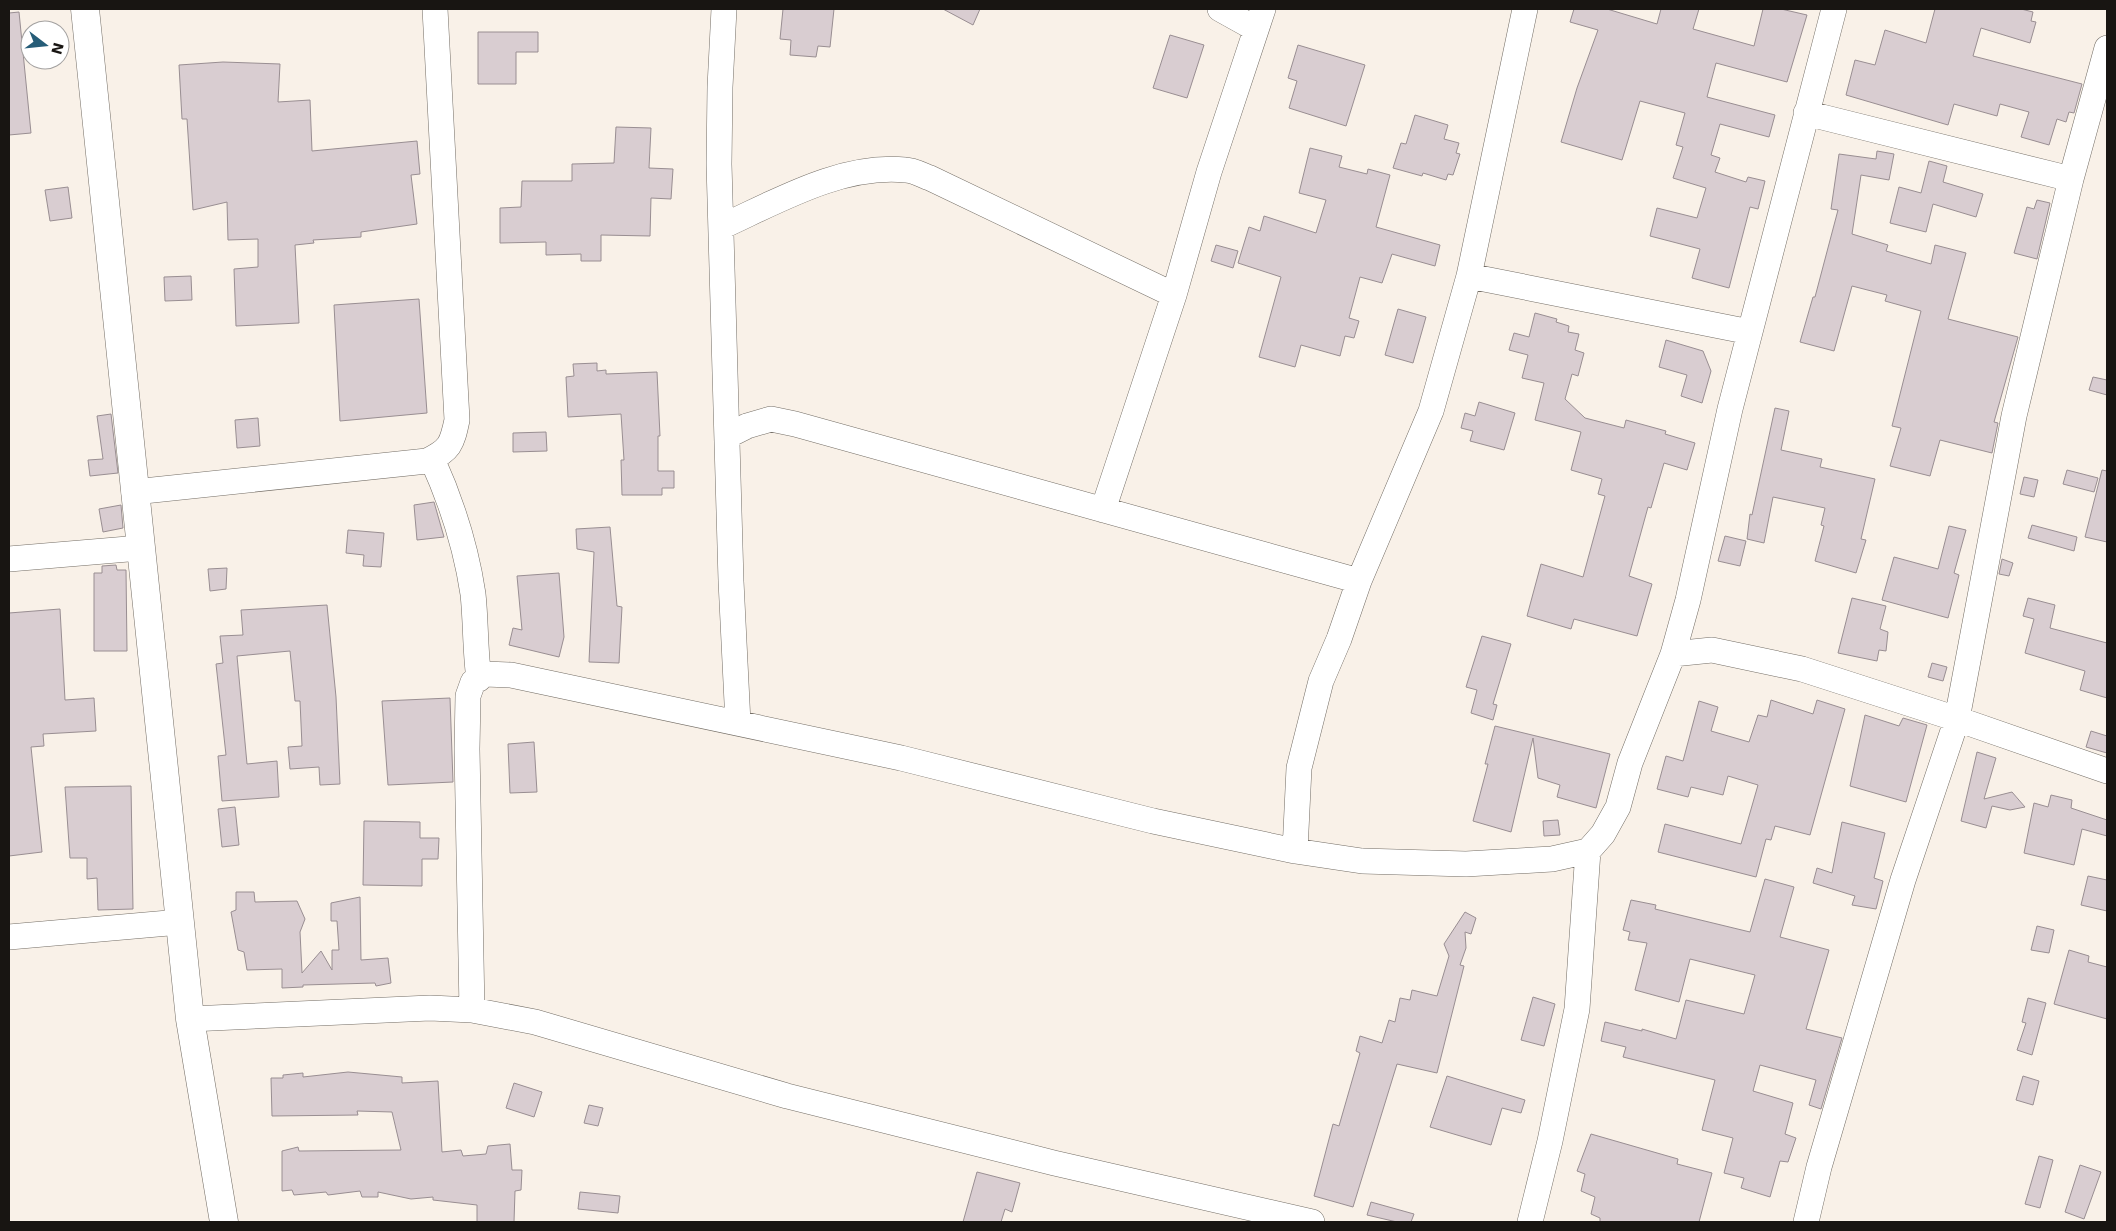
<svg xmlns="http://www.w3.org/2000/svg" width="2116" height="1231" viewBox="0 0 2116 1231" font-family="'DejaVu Sans',sans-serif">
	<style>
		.building { fill: #d9cdd1; stroke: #998e92 }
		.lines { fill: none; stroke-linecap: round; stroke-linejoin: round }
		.minor-casing { stroke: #746e66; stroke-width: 26 }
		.major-casing { stroke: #746e66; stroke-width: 29 }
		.minor { stroke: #fff; stroke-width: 25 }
		.major { stroke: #fff; stroke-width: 28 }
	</style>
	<rect width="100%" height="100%" fill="#f9f1e8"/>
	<!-- building -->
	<path class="building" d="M 783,9 L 834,9 L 830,47 L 818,46 L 816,57 L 790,55 L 791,40 L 780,39 Z
		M 943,9 L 980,9 L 973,25 Z
		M 1574,9 L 1607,9 L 1657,24 L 1661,9 L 1699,9 L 1693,29 L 1754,46 L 1763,9 L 1781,9 L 1807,15 L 1787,82 L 1716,63 L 1707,97 L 1775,115 L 1769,137 L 1720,124 L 1711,155 L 1720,158 L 1715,172 L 1746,182 L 1748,177 L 1765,181 L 1758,209 L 1750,207 L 1729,288 L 1692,278 L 1700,249 L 1650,236 L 1657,208 L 1697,218 L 1706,188 L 1673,178 L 1683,147 L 1676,145 L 1685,113 L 1640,101 L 1622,160 L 1561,142 L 1577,88 L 1598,30 L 1570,22 Z
		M 1935,9 L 2021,9 L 2033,12 L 2031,21 L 2036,22 L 2030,43 L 1981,28 L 1973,56 L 2082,84 L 2074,113 L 2069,112 L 2066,122 L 2057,119 L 2049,145 L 2021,137 L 2029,112 L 2000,104 L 1997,116 L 1954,104 L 1948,125 L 1846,95 L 1855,60 L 1875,65 L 1885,30 L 1926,43 Z
		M 19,12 L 31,133 L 9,135 L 9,13 Z
		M 478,32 L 538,32 L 538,52 L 516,52 L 516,84 L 478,84 Z
		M 1170,35 L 1204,45 L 1187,98 L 1153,88 Z
		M 1298,45 L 1365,65 L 1346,126 L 1289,108 L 1297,81 L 1288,78 Z
		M 223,62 L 280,64 L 278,102 L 310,100 L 312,151 L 417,141 L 420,174 L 411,175 L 417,224 L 361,232 L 361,237 L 313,240 L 314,243 L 295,245 L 299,323 L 236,326 L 234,269 L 258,267 L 258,239 L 228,240 L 227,202 L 193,210 L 187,119 L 182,119 L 179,65 Z
		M 1415,115 L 1448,125 L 1444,139 L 1459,143 L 1456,153 L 1460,154 L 1453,175 L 1448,174 L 1446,180 L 1423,173 L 1422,176 L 1393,168 L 1401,143 L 1406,144 Z
		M 616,127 L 651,128 L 649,168 L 673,169 L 671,199 L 651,198 L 650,236 L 601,235 L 601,261 L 581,261 L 581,254 L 546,255 L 546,242 L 500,243 L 500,208 L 521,207 L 522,181 L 572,181 L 572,164 L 614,163 Z
		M 1310,148 L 1342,156 L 1339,167 L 1367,174 L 1368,169 L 1390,175 L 1376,227 L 1440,245 L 1435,266 L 1392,254 L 1382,283 L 1360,277 L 1349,318 L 1359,321 L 1354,338 L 1345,336 L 1340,356 L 1301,345 L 1295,367 L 1259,357 L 1281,277 L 1238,263 L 1249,227 L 1260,231 L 1264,216 L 1316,233 L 1326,200 L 1299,193 Z
		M 1877,151 L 1894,154 L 1889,180 L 1861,175 L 1852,234 L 1888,245 L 1886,251 L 1931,264 L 1935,245 L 1966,253 L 1948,319 L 2018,337 L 1994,422 L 1998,423 L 1992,453 L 1940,440 L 1930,476 L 1890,466 L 1901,428 L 1892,426 L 1921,311 L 1885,301 L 1887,295 L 1852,286 L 1834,351 L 1800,342 L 1813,297 L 1815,297 L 1838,210 L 1831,209 L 1839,154 L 1876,159 Z
		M 1929,161 L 1947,166 L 1943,182 L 1983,194 L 1976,217 L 1933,204 L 1926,232 L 1890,223 L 1899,187 L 1921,193 Z
		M 68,187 L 72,218 L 50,221 L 45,190 Z
		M 2037,200 L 2050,203 L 2037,259 L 2014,253 L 2027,207 L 2034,209 Z
		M 1216,245 L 1238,251 L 1233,268 L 1211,261 Z
		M 191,276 L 192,300 L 165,301 L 164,277 Z
		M 419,299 L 427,413 L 340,421 L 334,305 Z
		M 1398,309 L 1426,317 L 1413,363 L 1385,355 Z
		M 1535,313 L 1557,319 L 1556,322 L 1569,326 L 1568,332 L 1579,334 L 1575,350 L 1584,353 L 1578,376 L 1572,374 L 1565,399 L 1585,418 L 1624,428 L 1626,420 L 1666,431 L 1665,434 L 1695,443 L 1687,470 L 1664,463 L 1651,508 L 1648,507 L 1629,576 L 1652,584 L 1637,636 L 1574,619 L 1571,629 L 1527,616 L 1541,564 L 1583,577 L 1605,496 L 1598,494 L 1602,479 L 1571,470 L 1581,432 L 1535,420 L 1544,383 L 1522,378 L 1528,355 L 1509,350 L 1514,333 L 1529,337 Z
		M 1666,340 L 1703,351 L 1711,371 L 1702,403 L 1681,396 L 1687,375 L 1659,367 Z
		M 597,363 L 597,371 L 606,370 L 606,374 L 657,372 L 660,436 L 658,436 L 658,471 L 674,471 L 674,488 L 662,488 L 662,495 L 622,495 L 621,460 L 624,460 L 621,414 L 568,417 L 566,377 L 574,376 L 573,364 Z
		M 2093,377 L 2107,380 L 2107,395 L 2089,390 Z
		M 1479,402 L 1515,413 L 1504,450 L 1470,441 L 1473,431 L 1461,428 L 1465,413 L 1475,416 Z
		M 1775,408 L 1789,411 L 1781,450 L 1822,459 L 1820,467 L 1875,479 L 1861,539 L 1866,540 L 1856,573 L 1815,561 L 1824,526 L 1821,525 L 1825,508 L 1773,497 L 1764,543 L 1747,539 L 1750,514 L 1752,515 Z
		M 111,414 L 118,473 L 90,476 L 88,460 L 103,459 L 97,416 Z
		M 258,418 L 260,446 L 237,448 L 235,420 Z
		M 546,432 L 547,451 L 513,452 L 513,433 Z
		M 2067,470 L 2098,478 L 2094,492 L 2063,484 Z
		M 2102,470 L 2107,471 L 2107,542 L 2085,537 Z
		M 2024,477 L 2038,480 L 2034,497 L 2020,494 Z
		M 434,502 L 444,537 L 417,540 L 414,505 Z
		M 121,505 L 123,528 L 103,532 L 99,509 Z
		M 2032,525 L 2077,537 L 2074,551 L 2028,538 Z
		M 1949,526 L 1966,530 L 1954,573 L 1959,575 L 1948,618 L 1882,600 L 1894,557 L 1938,569 Z
		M 610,527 L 617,606 L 622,607 L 619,663 L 589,662 L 594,552 L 577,549 L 576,529 Z
		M 348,530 L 384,533 L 381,567 L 363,566 L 364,555 L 346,553 Z
		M 1725,536 L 1746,541 L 1740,566 L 1718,561 Z
		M 2002,559 L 2013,563 L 2009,576 L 1999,574 Z
		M 116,565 L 117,570 L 126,570 L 127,651 L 94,651 L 94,573 L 102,573 L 102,566 Z
		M 227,568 L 226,589 L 210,591 L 208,569 Z
		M 559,573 L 564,637 L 559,657 L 509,645 L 513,628 L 522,630 L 517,576 Z
		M 1852,598 L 1886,606 L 1880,629 L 1888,632 L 1886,651 L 1879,650 L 1877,661 L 1838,653 Z
		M 2028,598 L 2055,605 L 2050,628 L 2107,643 L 2107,698 L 2080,690 L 2085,671 L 2025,653 L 2034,619 L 2023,616 Z
		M 327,605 L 336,697 L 340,784 L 320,785 L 319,767 L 290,769 L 288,747 L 302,746 L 300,701 L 295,701 L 290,651 L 237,656 L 247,764 L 277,761 L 279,797 L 222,801 L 218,756 L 226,755 L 216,664 L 223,663 L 220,636 L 243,635 L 241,610 Z
		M 60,609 L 65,700 L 94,698 L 96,731 L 43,734 L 44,746 L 31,747 L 42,852 L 9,856 L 9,613 Z
		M 1482,636 L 1511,644 L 1493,704 L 1497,705 L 1493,720 L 1471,713 L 1477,690 L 1466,687 Z
		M 1932,663 L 1947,667 L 1943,681 L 1928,677 Z
		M 450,698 L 453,782 L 388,785 L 382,701 Z
		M 1771,700 L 1813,714 L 1817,700 L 1845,709 L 1810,835 L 1775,826 L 1771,840 L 1766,839 L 1756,877 L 1658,852 L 1665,824 L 1741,844 L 1758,785 L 1728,776 L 1723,795 L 1691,787 L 1688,797 L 1657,789 L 1666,756 L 1683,761 L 1699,701 L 1718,707 L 1711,731 L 1749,742 L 1758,715 L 1767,717 Z
		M 1865,715 L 1899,726 L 1903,718 L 1927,725 L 1906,802 L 1850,786 Z
		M 1495,726 L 1610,754 L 1596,808 L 1557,797 L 1560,785 L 1538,778 L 1533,738 L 1511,832 L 1473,821 L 1488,764 L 1485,764 Z
		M 2091,731 L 2107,736 L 2107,753 L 2086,747 Z
		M 534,742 L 537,792 L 510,793 L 508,744 Z
		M 1977,752 L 1996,758 L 1984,799 L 2012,792 L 2025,807 L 2010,810 L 1992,806 L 1986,828 L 1961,821 Z
		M 131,786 L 133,909 L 98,910 L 97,878 L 87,879 L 87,858 L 70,858 L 65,787 Z
		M 2051,795 L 2072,800 L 2071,808 L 2107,820 L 2107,836 L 2082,829 L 2074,865 L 2024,853 L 2034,803 L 2048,807 Z
		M 235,807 L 239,845 L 222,847 L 218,809 Z
		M 1558,820 L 1560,835 L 1544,836 L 1543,821 Z
		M 364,821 L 420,822 L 420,838 L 439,838 L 438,859 L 422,859 L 422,886 L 363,885 Z
		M 1842,822 L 1885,833 L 1874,878 L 1883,881 L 1876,909 L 1852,905 L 1855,896 L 1813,883 L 1817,868 L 1832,873 Z
		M 2088,876 L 2107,880 L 2107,911 L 2081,905 Z
		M 1765,879 L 1794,887 L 1780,937 L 1829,950 L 1806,1029 L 1842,1038 L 1821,1109 L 1809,1105 L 1816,1080 L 1760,1065 L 1753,1091 L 1793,1103 L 1785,1134 L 1796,1138 L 1788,1162 L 1780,1161 L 1770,1197 L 1741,1188 L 1744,1178 L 1724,1173 L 1733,1138 L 1702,1130 L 1715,1080 L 1623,1057 L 1626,1047 L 1601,1041 L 1605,1022 L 1642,1031 L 1642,1029 L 1676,1039 L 1686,1000 L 1744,1014 L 1755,975 L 1690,959 L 1679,1002 L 1635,990 L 1647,943 L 1628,940 L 1630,932 L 1623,930 L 1631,900 L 1656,905 L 1655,909 L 1750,932 Z
		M 236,892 L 254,892 L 255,902 L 297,901 L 305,919 L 300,932 L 302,973 L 321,951 L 332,970 L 332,950 L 339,950 L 337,921 L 331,921 L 331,903 L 360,897 L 361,960 L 388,958 L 391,983 L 376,986 L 375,983 L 303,985 L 303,987 L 282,988 L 282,969 L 247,970 L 244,952 L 238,950 L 231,912 L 236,910 Z
		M 1465,912 L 1476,918 L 1471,934 L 1465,932 L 1466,948 L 1460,965 L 1464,966 L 1437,1073 L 1397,1064 L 1353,1207 L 1314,1196 L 1333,1124 L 1339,1126 L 1360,1053 L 1356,1051 L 1360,1036 L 1382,1043 L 1389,1020 L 1395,1022 L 1400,998 L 1410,1000 L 1412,990 L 1437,996 L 1449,956 L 1444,944 Z
		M 2037,926 L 2054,930 L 2049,953 L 2031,950 Z
		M 2069,950 L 2089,956 L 2088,962 L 2107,967 L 2107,1019 L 2054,1004 Z
		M 1533,997 L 1555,1004 L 1544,1046 L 1521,1040 Z
		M 2028,998 L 2046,1003 L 2032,1055 L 2017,1050 L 2026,1023 L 2022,1022 Z
		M 348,1072 L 402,1077 L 402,1083 L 438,1081 L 442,1152 L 461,1150 L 463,1156 L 486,1154 L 488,1146 L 510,1144 L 512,1170 L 522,1170 L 521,1190 L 515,1191 L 514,1222 L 477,1222 L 477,1205 L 433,1200 L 433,1197 L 411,1199 L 378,1192 L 378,1197 L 362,1197 L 360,1191 L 328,1195 L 326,1192 L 294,1195 L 292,1190 L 282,1191 L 282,1151 L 298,1147 L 299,1151 L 401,1150 L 392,1112 L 357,1111 L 358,1115 L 272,1116 L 271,1078 L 283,1078 L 283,1075 L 303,1073 L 303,1077 Z
		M 1447,1076 L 1525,1100 L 1521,1113 L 1502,1108 L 1491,1145 L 1430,1127 Z
		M 2023,1076 L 2039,1081 L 2033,1105 L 2016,1100 Z
		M 514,1083 L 542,1092 L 534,1117 L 506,1108 Z
		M 589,1105 L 603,1108 L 598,1126 L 584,1123 Z
		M 1591,1134 L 1678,1159 L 1677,1164 L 1712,1173 L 1699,1222 L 1600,1222 L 1600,1218 L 1591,1214 L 1595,1197 L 1581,1191 L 1585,1174 L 1577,1171 Z
		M 2039,1156 L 2053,1160 L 2040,1208 L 2025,1204 Z
		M 2080,1165 L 2101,1172 L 2084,1219 L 2065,1212 Z
		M 977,1172 L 1020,1183 L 1012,1212 L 1005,1209 L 1001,1222 L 963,1222 Z
		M 580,1192 L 620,1196 L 618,1213 L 578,1209 Z
		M 1371,1202 L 1414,1214 L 1411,1222 L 1397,1222 L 1367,1215 Z"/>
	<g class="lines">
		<!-- minor casing -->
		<g class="minor-casing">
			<path id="minor" d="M 724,9 L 720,87 L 719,164 L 731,581 L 738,723
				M 1220,9 L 1256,29
				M 1806,113 L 2071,179
				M 721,227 C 778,201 841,164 905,170 C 913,170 922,175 930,178 L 1174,295
				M 1469,276 L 1750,332
				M 727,436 L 747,426 L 771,419 L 795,424 L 1359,581
				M 432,459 C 452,503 466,547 473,594 C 476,622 475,651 479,679
				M 134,492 L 427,461 C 450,450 452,444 457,420 L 435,9
				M 1103,510 L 1174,295 L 1209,172 L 1263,9
				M 9,559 L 140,548
				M 1673,654 L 1712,650 L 1802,669 L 1957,719 L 2107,771
				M 1295,851 L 1299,768 L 1321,681 L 1339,639 L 1359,581 L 1431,411 L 1469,276 L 1525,9
				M 9,937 L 180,922
				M 472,1010 L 467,749 L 468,696 L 473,682 L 485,674 L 511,675 L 901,758 L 1153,821 L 1295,851 L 1362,861 L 1466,864 L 1552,859 L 1588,851 L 1603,834 L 1618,807 L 1630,763 L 1673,654 L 1688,600 L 1730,409 L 1834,9
				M 190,1019 L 430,1008 L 472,1010 L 535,1022 L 787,1096 L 1054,1163 L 1312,1222
				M 1530,1222 L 1550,1141 L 1577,1009 L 1588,851
				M 1806,1222 L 1819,1167 L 1903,880 L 1957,719 L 2014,416 L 2071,179 L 2107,48"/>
		</g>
		<!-- major casing -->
		<g class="major-casing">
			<path id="major" d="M 85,9 L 190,1019 L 224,1222"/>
		</g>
		<!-- minor -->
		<use href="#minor" class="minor"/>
		<!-- major -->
		<use href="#major" class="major"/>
	</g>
	<!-- border -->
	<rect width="2116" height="1231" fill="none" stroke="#181512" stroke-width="20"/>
	<!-- north arrow -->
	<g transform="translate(45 45) rotate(106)"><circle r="24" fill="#ffffff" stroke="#a3a1a0"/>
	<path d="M0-4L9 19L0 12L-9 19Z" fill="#265d78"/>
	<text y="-8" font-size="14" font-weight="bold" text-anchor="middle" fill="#181512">N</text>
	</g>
</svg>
